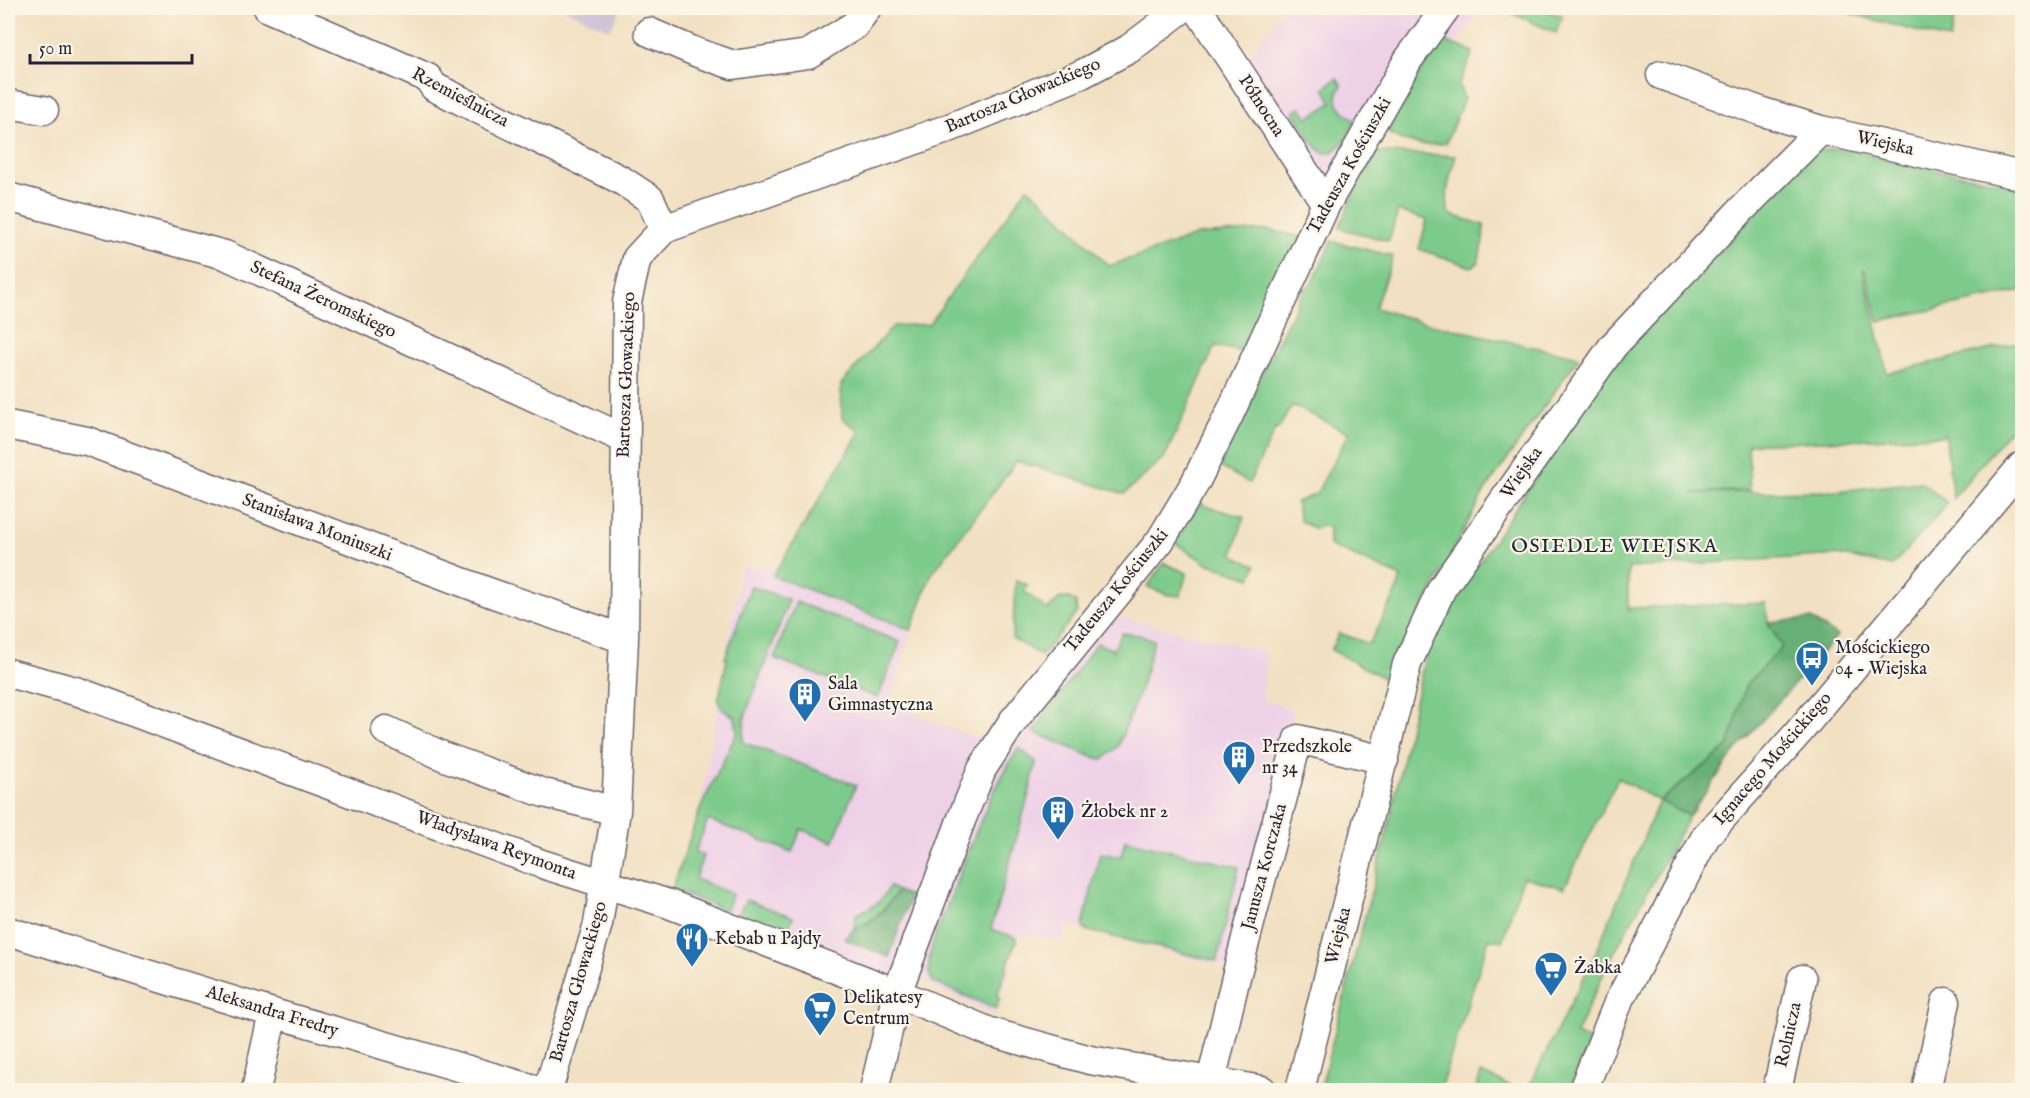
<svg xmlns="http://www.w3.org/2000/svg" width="2030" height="1098" viewBox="0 0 2030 1098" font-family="'IM FELL English',serif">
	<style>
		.built { fill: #eed0e7 }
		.industrial { fill: #ccbed3 }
		.green { fill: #7dcb8a; stroke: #507662; stroke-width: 1.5 }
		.forest { fill: #66af76; stroke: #446858; stroke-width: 1.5 }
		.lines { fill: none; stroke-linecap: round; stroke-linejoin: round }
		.minor-casing { stroke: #6a646a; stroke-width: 31 }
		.minor { stroke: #fff; stroke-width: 28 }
		.labels { text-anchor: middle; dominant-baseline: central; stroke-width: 4.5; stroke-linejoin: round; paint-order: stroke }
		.street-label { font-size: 18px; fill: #22223b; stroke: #fcf5e5 }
		.poi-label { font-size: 18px; fill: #22223b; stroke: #fcf5e5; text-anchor: start }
		.neighbourhood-label { font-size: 20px; letter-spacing: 1.5px; fill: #22223b; stroke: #fcf5e5 }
	</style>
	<rect width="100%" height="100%" fill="#fcf5e5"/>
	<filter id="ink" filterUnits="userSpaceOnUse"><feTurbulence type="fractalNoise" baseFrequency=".0167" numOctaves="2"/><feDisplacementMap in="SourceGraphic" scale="12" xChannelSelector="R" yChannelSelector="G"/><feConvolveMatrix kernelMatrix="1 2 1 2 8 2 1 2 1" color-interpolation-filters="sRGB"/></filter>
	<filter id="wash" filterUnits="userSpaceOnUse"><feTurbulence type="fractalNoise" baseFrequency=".008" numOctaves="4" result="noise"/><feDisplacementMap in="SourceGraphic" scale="24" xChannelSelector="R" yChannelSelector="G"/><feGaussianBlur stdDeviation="1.35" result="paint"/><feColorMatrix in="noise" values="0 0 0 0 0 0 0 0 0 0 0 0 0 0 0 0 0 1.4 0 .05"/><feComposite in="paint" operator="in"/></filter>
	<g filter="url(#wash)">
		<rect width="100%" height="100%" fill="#f1e0c1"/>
		<!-- built -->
		<path class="built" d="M 1285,8 L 1483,8 L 1326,204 L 1238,70 Z
			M 741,567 L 778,568 L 773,576 L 911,630 L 890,705 L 997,746 L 897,993 L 669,904 L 700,809 Z
			M 1119,617 L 1266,652 L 1262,700 L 1293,710 L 1291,742 L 1230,968 L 1084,930 L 1067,923 L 1062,942 L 1019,934 L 995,1015 L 929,985 L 919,966 L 988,785 L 1007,754 L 1025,733 L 1085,649 Z"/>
		<!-- industrial -->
		<path class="industrial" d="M 562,8 L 621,8 L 610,30 Z"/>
		<!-- green -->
		<path class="green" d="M 1501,8 L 1541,8 L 1556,14 L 1562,15 L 1556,33 Z
			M 1830,8 L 1956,8 L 1950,40 Z
			M 1439,39 L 1473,52 L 1459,85 L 1464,99 L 1446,143 C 1424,147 1406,144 1387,132 Z
			M 1337,78 L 1342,86 C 1329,102 1344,112 1356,121 C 1326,177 1318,151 1294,112 L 1301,107 L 1308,118 L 1332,103 L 1324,88 Z
			M 1833,149 L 1853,150 L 1904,164 L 2022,186 L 2022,291 L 1878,321 L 1865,270 L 1863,270 L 1887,373 L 2022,342 L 2022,416 L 1953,498 L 1945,434 L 1942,436 L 1748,444 L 1750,490 L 1692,493 L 1837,491 L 1921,482 L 1948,503 L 1892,566 L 1837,555 L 1628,568 L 1628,611 L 1631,608 L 1766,603 L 1768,622 L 1782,647 L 1746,685 L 1728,747 L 1660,800 L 1689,816 L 1608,964 L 1576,1034 L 1590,1040 L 1569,1090 L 1527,1090 L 1594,957 L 1659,801 L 1618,778 L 1564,888 L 1523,877 L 1502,941 L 1489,939 L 1440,1089 L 1449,1090 L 1320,1090 L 1388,828 L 1427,647 L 1453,598 L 1485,554 L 1614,360 L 1815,152 Z
			M 1377,152 L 1456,156 C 1450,175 1444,194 1449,214 L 1484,225 L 1483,241 L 1478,263 L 1471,267 L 1419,249 L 1427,220 L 1398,211 L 1389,241 L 1339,228 L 1362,174 Z
			M 1027,188 L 1037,195 L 1109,266 L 1198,235 L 1269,230 L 1310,239 L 1257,355 L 1215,346 L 1165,457 L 1124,494 L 1017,461 L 931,575 L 911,630 L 773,576 L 860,432 L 842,418 L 841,384 L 893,326 L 929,324 Z
			M 1332,241 L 1393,256 L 1375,308 L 1426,323 L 1579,357 L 1484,492 L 1396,659 L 1387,680 L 1331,650 L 1339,633 L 1369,644 L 1396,593 L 1401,577 L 1329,545 L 1329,527 L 1321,526 L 1315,529 L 1300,521 L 1296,502 L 1316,494 L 1349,433 L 1292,405 L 1278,429 L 1276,428 L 1249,483 L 1220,467 L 1255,387 L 1305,288 L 1311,285 Z
			M 1200,502 L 1205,506 L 1244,517 L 1233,553 L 1241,560 L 1256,565 L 1251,578 L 1206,563 L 1175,543 Z
			M 1164,563 L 1187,573 L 1180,596 L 1169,595 L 1147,587 Z
			M 1016,581 L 1028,585 L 1024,591 L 1047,610 L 1060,598 L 1069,598 L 1076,602 L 1077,613 L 1041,656 L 1012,638 Z
			M 751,586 L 789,600 L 745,716 L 743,741 L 745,743 L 856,785 L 833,842 L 801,829 L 792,852 L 708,820 L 695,852 L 703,856 L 695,879 L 732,894 L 726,910 L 672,890 L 700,809 L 737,732 L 735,717 L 722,709 L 718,702 L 727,659 L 725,658 Z
			M 796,602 L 900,642 L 878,698 L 774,658 Z
			M 1122,633 L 1140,635 L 1154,640 L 1141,687 L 1118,746 L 1104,759 L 1095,758 L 1033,732 L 1097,643 L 1113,650 Z
			M 1019,748 L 1036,762 L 1030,790 L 991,929 L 1017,938 L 997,996 L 1000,997 L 996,1009 L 933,982 C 930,976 928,972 929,965 C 930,942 942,920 950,899 C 970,847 988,795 1019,748 Z
			M 1125,840 L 1239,867 L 1217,961 L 1084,930 L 1083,925 L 1100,853 L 1121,857 Z
			M 889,887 L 898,891 C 885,908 874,921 854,929 L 856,915 C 875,903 877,909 889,887 Z
			M 746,900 L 793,917 L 787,933 L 738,915 Z
			M 1481,1073 L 1520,1090 L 1476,1090 Z"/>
		<!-- forest -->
		<path class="forest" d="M 1811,619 L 1837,636 L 1736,750 L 1689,816 L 1660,801 L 1728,747 L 1746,685 L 1782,647 L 1768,622 Z
			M 898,891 L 911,896 L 889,957 L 844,939 L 854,929 L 867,924 L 882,912 Z"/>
	</g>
	<g filter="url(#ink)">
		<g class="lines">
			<!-- minor casing -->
			<g class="minor-casing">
				<path id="minor" d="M 268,8 L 428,78 L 434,87 L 621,180 L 650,199 L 664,229
					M 1197,8 L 1326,204
					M 649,32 L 698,53 L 733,65 L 808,54 L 855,25 L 867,8
					M 1661,75 L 1763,112 L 1821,130 L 2022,176
					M 8,104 L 44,110
					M 8,197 L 225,255 L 625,439
					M 8,425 L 87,441 L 494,594 L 624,639
					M 8,673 L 79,692 L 542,864 L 669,904 L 897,993 L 990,1032 L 1090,1060 L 1262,1090
					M 386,730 L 445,757 L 544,793 L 616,811
					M 8,931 L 273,1013 L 537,1090
					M 1211,1081 L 1237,973 L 1298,739 L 1384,760
					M 256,1090 L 273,1013
					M 548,1090 L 598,924 L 616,811 L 624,639 L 627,302 L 637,258 L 664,229 L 944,130 L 1082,74 L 1129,49 L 1183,8
					M 874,1090 L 897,993 L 962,818 L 982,769 L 1013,721 L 1160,541 L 1195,483 L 1230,413 L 1326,204 L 1408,60 L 1446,8
					M 1300,1090 L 1407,664 L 1442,588 L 1613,346 L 1742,209 L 1821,130
					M 1583,1090 L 1618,1003 L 1706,836 L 1798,733 L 2022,466
					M 1777,1090 L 1802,979
					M 1926,1090 L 1946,1002"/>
			</g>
			<!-- minor -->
			<use href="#minor" class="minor"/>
		</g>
	</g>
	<!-- icons -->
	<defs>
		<g id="bus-pin" transform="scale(1.725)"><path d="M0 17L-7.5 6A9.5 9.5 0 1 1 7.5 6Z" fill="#1f6fb2" stroke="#fcf5e5"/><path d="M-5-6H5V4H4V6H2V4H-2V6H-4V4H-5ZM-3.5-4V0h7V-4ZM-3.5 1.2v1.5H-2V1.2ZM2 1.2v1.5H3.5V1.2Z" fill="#fff"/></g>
		<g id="building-pin" transform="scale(1.725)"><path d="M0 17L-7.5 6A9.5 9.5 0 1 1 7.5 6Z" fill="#1f6fb2" stroke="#fcf5e5"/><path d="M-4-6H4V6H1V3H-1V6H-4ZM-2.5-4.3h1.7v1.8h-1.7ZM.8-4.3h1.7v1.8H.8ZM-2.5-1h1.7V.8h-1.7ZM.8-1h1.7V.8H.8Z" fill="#fff"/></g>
		<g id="restaurant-pin" transform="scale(1.725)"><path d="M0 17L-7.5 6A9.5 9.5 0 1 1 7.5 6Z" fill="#1f6fb2" stroke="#fcf5e5"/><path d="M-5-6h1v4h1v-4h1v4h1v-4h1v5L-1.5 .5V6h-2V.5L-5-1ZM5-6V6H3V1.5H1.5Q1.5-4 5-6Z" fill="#fff"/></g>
		<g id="supermarket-pin" transform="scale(1.725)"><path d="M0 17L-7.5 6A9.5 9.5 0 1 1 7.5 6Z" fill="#1f6fb2" stroke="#fcf5e5"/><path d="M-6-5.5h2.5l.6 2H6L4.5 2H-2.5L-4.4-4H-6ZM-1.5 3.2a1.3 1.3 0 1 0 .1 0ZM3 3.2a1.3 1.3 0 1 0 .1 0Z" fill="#fff"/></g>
	</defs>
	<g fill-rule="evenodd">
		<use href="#bus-pin" x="1812" y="658"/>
		<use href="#building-pin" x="805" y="694"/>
		<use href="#building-pin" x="1239" y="757"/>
		<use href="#building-pin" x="1058" y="812"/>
		<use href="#restaurant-pin" x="692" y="939"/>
		<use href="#supermarket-pin" x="1551" y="968"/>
		<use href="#supermarket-pin" x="820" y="1008"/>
	</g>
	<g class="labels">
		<!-- street labels -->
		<g class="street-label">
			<text transform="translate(1023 96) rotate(-23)">Bartosza Głowackiego</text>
			<text transform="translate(460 98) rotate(28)">Rzemieślnicza</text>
			<text transform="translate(1261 106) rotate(57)">Północna</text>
			<text transform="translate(1885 144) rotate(13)">Wiejska</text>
			<text transform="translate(1350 166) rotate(-61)">Tadeusza Kościuszki</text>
			<text transform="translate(323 300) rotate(25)">Stefana Żeromskiego</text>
			<text transform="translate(627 375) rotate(-88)">Bartosza Głowackiego</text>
			<text transform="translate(1522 473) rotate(-55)">Wiejska</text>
			<text transform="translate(317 528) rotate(21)">Stanisława Moniuszki</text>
			<text transform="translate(1117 591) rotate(-51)">Tadeusza Kościuszki</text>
			<text transform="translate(1773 759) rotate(-49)">Ignacego Mościckiego</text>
			<text transform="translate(496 846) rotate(20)">Władysława Reymonta</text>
			<text transform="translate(1265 867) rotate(-75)">Janusza Korczaka</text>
			<text transform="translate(1339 936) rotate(-76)">Wiejska</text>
			<text transform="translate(579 982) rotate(-74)">Bartosza Głowackiego</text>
			<text transform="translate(272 1012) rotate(17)">Aleksandra Fredry</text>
			<text transform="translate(1789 1035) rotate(-77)">Rolnicza</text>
		</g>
		<!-- poi labels -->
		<g class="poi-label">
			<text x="1835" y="648">Mościckiego<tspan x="1835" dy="21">04 - Wiejska</tspan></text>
			<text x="828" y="684">Sala<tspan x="828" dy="21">Gimnastyczna</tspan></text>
			<text x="1262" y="747">Przedszkole<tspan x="1262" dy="21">nr 34</tspan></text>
			<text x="1081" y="812">Żłobek nr 2</text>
			<text x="715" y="939">Kebab u Pajdy</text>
			<text x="1574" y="968">Żabka</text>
			<text x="843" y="998">Delikatesy<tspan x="843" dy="21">Centrum</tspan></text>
		</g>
		<!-- neighbourhood labels -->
		<g class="neighbourhood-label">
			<text x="1615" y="546">OSIEDLE WIEJSKA</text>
		</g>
	</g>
	<!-- margin -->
	<rect width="2030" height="1098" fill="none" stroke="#fcf5e5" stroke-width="30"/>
	<!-- scale -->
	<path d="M30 54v9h162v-9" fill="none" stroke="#22223b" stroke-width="3"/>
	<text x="39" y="54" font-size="18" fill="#22223b" stroke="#fcf5e5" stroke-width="4.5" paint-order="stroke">50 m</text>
</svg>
